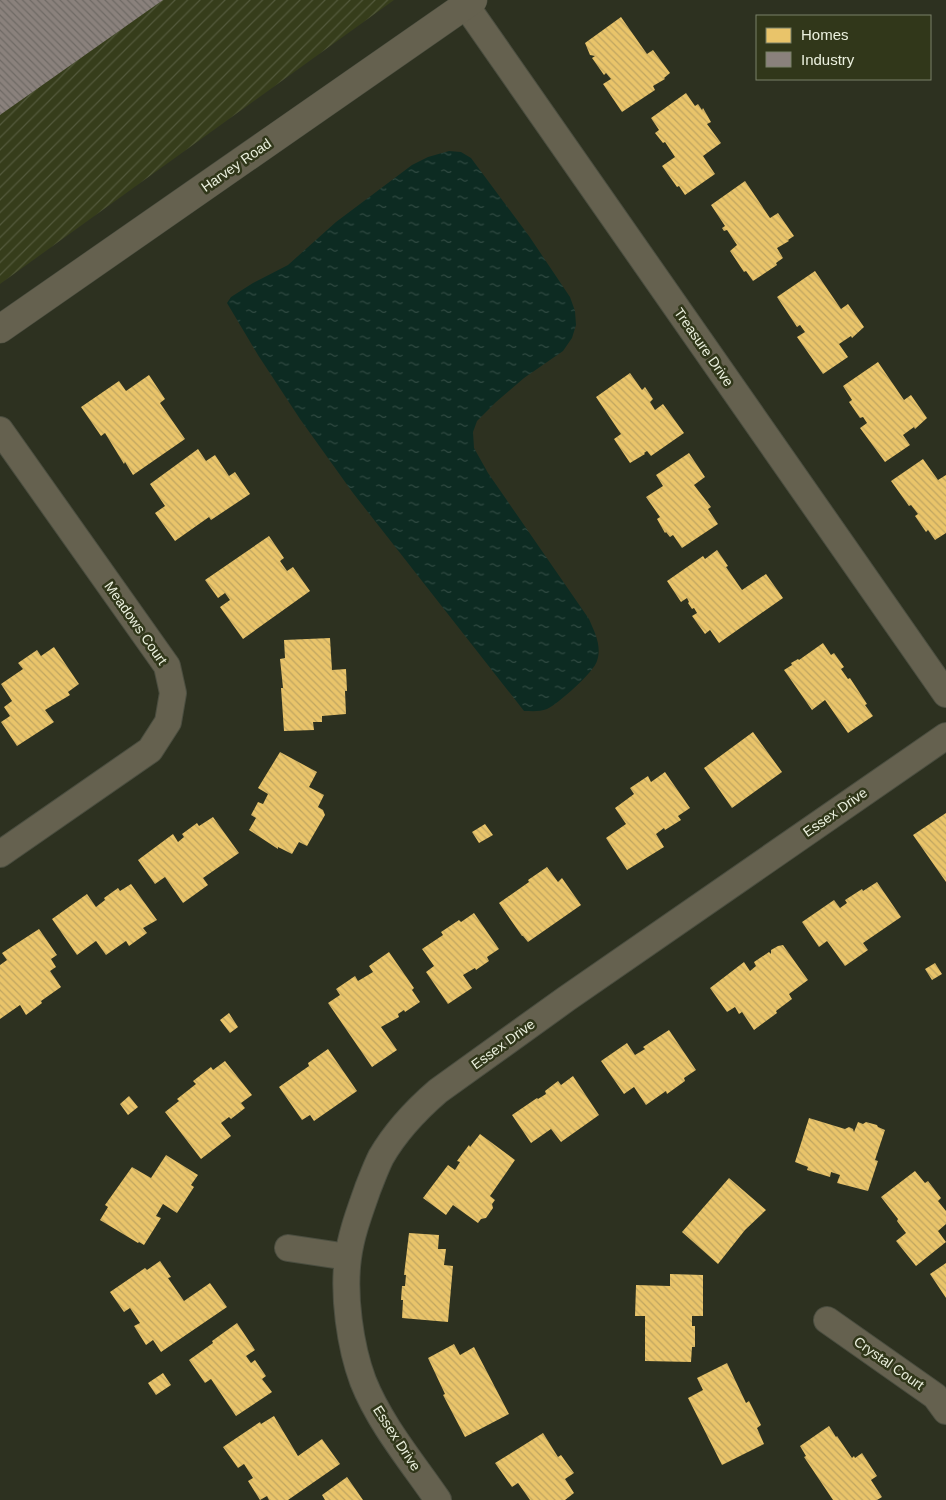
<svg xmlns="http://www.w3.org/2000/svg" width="946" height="1500" viewBox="0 0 946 1500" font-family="Arial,sans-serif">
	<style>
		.industrial { fill: url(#industrial-furrows) }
		.water { fill: url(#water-ripples) }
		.homes { fill: url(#homes-back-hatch) }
		.industry { fill: url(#industry-back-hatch) }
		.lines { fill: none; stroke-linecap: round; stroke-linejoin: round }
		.minor-casing { stroke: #4b4e40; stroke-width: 28 }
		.tertiary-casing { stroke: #4b4e40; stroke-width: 29 }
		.minor { stroke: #65614f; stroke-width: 26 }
		.tertiary { stroke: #65614f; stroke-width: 28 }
		.labels { text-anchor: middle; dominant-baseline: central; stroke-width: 5; stroke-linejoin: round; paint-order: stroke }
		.street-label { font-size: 14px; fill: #ebf0de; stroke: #31371a }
	</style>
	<defs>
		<pattern id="industrial-furrows" width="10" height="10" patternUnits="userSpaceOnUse" patternTransform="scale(1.25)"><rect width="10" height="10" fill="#363d1b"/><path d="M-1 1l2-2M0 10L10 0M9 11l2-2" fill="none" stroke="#53593c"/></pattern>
		<pattern id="water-ripples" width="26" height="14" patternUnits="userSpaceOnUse" patternTransform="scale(1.25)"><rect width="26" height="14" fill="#0d2b22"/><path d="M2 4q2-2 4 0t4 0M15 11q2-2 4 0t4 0" fill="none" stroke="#304a42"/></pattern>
		<pattern id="homes-back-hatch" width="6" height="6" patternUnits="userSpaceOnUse" patternTransform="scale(1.25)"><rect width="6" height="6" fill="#e9c46a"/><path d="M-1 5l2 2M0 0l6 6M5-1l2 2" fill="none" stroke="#c0a560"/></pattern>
		<pattern id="industry-back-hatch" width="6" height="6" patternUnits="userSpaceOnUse" patternTransform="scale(1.25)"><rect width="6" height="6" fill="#8a817c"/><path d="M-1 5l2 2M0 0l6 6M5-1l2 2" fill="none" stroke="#6f6a65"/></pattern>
	</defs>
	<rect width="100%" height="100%" fill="#2d3120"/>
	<!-- industrial -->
	<path class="industrial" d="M 0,0 L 394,0 L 0,284 Z"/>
	<!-- water -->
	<path class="water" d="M 449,151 L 461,152 L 471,158 L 529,236 L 570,297 L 575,311 L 576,325 L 572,338 L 563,351 L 524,378 L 496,402 L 477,421 L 473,432 L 474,448 L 488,473 L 589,619 C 595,633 602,646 597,661 C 594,672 558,704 547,709 C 540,712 531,711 524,711 L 353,493 L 300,419 L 258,355 L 227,303 L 231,297 L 253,283 L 288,265 L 336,222 L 412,165 L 428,157 Z"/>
	<!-- homes -->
	<path class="homes" d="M 621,17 L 647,54 L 653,50 L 670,73 L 664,78 L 665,79 L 653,86 L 655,90 L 622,112 L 603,84 L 611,79 L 606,73 L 604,75 L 592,58 L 595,56 L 590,55 L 585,43 Z
		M 686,93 L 695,106 L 698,104 L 702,110 L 703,108 L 711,122 L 707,124 L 721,143 L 703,156 L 715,174 L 685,195 L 679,186 L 677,187 L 662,166 L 675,157 L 665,142 L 663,143 L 655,133 L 659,130 L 651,118 Z
		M 745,181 L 770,218 L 778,213 L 794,236 L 788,240 L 789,241 L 777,248 L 783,258 L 776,263 L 777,265 L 753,281 L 746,271 L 744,272 L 730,251 L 737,245 L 727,230 L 724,231 L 722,228 L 725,226 L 711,205 Z
		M 815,271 L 841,309 L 848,304 L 864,327 L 852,338 L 851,336 L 839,344 L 848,357 L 823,374 L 797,337 L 805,332 L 800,325 L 797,327 L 777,297 Z
		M 878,362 L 904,400 L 911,395 L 927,418 L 915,429 L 914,427 L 903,435 L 910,445 L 885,462 L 860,428 L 867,423 L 863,417 L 860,418 L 849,402 L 852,400 L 843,386 Z
		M 630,373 L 642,390 L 645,387 L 653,399 L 650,402 L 655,410 L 663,404 L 684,433 L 651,456 L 647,451 L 644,453 L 645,454 L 630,463 L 614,439 L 621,434 L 596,397 Z
		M 149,375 L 165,399 L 160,403 L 185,439 L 133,475 L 125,462 L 124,464 L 105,433 L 101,436 L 81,407 L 119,381 L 126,391 Z
		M 198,449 L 206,461 L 215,455 L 229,476 L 235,472 L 250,494 L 211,520 L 209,517 L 175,541 L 155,513 L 165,506 L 150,484 Z
		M 689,453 L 705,477 L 694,485 L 711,507 L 708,509 L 718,524 L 682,548 L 673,535 L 670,537 L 666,532 L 665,533 L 657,519 L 660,517 L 646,497 L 663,486 L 656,475 Z
		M 923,459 L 938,480 L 946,475 L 946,533 L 935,540 L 928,530 L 926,532 L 915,516 L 918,514 L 911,505 L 909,506 L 891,481 Z
		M 269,536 L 284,558 L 280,561 L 287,571 L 293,567 L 310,591 L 243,639 L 220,607 L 230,600 L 225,593 L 218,598 L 205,580 Z
		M 717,550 L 728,566 L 726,567 L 742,590 L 766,574 L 783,598 L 719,643 L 710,630 L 705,634 L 692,616 L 697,613 L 694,608 L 692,609 L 688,603 L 689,602 L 687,598 L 681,602 L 667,581 L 703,556 L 705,559 Z
		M 330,638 L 332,670 L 346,669 L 347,691 L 345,691 L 346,714 L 322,716 L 322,722 L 313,722 L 314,730 L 284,731 L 281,688 L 283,688 L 280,659 L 285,658 L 284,640 Z
		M 823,643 L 831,655 L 834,653 L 844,667 L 841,669 L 848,679 L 850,678 L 867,704 L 865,705 L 873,716 L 848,733 L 825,700 L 812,710 L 784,670 L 792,665 L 791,663 L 798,659 L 799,660 Z
		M 54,647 L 79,684 L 68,692 L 70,695 L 45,710 L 54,722 L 17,746 L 1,722 L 10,716 L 4,707 L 12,701 L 1,684 L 23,669 L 18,663 L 37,650 L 41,656 Z
		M 753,732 L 782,772 L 732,808 L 704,768 Z
		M 280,752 L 317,772 L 309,787 L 324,795 L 318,807 L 323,810 L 325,815 L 307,846 L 299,842 L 292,854 L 278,847 L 278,849 L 249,830 L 256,818 L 251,815 L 258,802 L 263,804 L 268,794 L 258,788 Z
		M 665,772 L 690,808 L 678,816 L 681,820 L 665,830 L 664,828 L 656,834 L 664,847 L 627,870 L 606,838 L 626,824 L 615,808 L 634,794 L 630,788 L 648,776 L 651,782 Z
		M 946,813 L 946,882 L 913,835 Z
		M 213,817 L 239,853 L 203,878 L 208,885 L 183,903 L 165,877 L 155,884 L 138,860 L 173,834 L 178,842 L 184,837 L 182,834 L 197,823 L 199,826 Z
		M 485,824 L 493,835 L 479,843 L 472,832 Z
		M 547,867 L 558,882 L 562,878 L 581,905 L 528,942 L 523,936 L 522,936 L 499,903 L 529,882 L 528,880 Z
		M 877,882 L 901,917 L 863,943 L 868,950 L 845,966 L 827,941 L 819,947 L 802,922 L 834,900 L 840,908 L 847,903 L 845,900 L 862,889 L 863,891 Z
		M 131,884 L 157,920 L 143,928 L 147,933 L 129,946 L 126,941 L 106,955 L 96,941 L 77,955 L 52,919 L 87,894 L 96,907 L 105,900 L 104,898 L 118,888 L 120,891 Z
		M 474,913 L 499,949 L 487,957 L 489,961 L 476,970 L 475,968 L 463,975 L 472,988 L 448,1004 L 426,972 L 434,966 L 422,949 L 443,935 L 441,932 L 459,920 L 461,922 Z
		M 39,929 L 57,955 L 51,959 L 56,967 L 50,971 L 61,987 L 41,1001 L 42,1003 L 26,1015 L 20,1005 L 0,1019 L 0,965 L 7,960 L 2,953 Z
		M 783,945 L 808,980 L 789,994 L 792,999 L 776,1011 L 777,1013 L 754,1030 L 742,1012 L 739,1014 L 735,1007 L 727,1012 L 710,988 L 744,962 L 750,971 L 756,966 L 754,962 L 769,952 L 771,954 L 771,950 L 778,946 Z
		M 389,952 L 414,988 L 412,990 L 420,1002 L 405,1012 L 404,1010 L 398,1014 L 399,1017 L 381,1027 L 397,1050 L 372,1067 L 328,1003 L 340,995 L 336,989 L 355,976 L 358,981 L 373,972 L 369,966 Z
		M 935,963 L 942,974 L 932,980 L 925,969 Z
		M 229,1013 L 238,1027 L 230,1033 L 220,1020 Z
		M 669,1030 L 696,1070 L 684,1078 L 685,1081 L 667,1094 L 666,1091 L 646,1105 L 634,1087 L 624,1094 L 601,1061 L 627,1043 L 635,1055 L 645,1049 L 643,1047 Z
		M 328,1049 L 357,1091 L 314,1121 L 310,1115 L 302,1120 L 279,1087 L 309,1066 L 308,1063 Z
		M 225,1061 L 252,1095 L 241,1103 L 245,1108 L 231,1119 L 229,1117 L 221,1123 L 231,1136 L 201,1159 L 165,1112 L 179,1101 L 177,1099 L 196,1084 L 193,1081 L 211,1067 L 213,1070 Z
		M 573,1076 L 599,1115 L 561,1142 L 551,1129 L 531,1143 L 512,1115 L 537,1098 L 538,1099 L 546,1094 L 545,1091 L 558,1081 L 561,1085 Z
		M 129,1096 L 138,1107 L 128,1115 L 120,1104 Z
		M 809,1118 L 845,1129 L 849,1127 L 853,1129 L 854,1132 L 858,1122 L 863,1124 L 866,1122 L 877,1125 L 878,1127 L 885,1130 L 875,1160 L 878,1161 L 868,1191 L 837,1183 L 840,1175 L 831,1172 L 830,1177 L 807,1170 L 808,1167 L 795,1162 Z
		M 480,1134 L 515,1160 L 490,1196 L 495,1200 L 492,1204 L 493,1208 L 486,1218 L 481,1219 L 478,1223 L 453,1205 L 446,1215 L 423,1198 L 448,1165 L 455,1170 L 460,1162 L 457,1161 L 469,1145 L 470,1147 Z
		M 166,1155 L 198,1175 L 191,1185 L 194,1187 L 177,1213 L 163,1204 L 156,1216 L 161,1218 L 144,1245 L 139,1242 L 138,1243 L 100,1220 L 108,1207 L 105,1205 L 132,1167 L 151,1178 Z
		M 915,1171 L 925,1183 L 928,1181 L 941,1198 L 938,1201 L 946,1211 L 946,1224 L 938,1231 L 946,1242 L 916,1266 L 896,1241 L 906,1233 L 897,1221 L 898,1219 L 881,1197 Z
		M 729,1178 L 766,1210 L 745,1230 L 718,1264 L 682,1232 Z
		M 409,1233 L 439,1235 L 438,1249 L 446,1249 L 444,1265 L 453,1266 L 448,1322 L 402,1318 L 403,1300 L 401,1300 L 402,1286 L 405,1286 L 406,1275 L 404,1275 Z
		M 160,1261 L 171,1277 L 168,1278 L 184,1301 L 210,1283 L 227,1307 L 161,1352 L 153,1340 L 146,1345 L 134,1326 L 140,1323 L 130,1308 L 124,1312 L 110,1292 L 145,1268 L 147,1270 Z
		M 946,1263 L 946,1298 L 930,1274 Z
		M 670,1274 L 703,1275 L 703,1316 L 692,1316 L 692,1326 L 695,1326 L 695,1347 L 692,1347 L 691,1362 L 645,1361 L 645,1316 L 635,1316 L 636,1285 L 670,1286 Z
		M 237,1323 L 255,1350 L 246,1356 L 251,1363 L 255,1360 L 266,1376 L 262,1379 L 272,1392 L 236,1416 L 211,1379 L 205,1383 L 189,1360 L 213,1343 L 212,1341 Z
		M 454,1344 L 460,1355 L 474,1347 L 509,1414 L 465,1437 L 443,1395 L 445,1394 L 428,1358 Z
		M 727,1363 L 746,1403 L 749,1401 L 761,1425 L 757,1428 L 764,1444 L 722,1465 L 688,1398 L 703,1390 L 697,1378 Z
		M 163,1373 L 171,1385 L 156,1395 L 148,1383 Z
		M 274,1416 L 298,1456 L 322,1439 L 340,1464 L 288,1500 L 269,1500 L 267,1496 L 260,1500 L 248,1481 L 253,1478 L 244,1464 L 238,1468 L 223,1447 L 260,1422 L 261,1424 Z
		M 829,1426 L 836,1437 L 837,1436 L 852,1458 L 854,1456 L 855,1458 L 862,1453 L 877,1476 L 871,1480 L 882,1497 L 877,1500 L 833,1500 L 804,1457 L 806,1456 L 800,1446 Z
		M 543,1433 L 558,1457 L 561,1455 L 574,1473 L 565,1479 L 574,1493 L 565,1500 L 530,1500 L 518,1483 L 512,1487 L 495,1463 Z
		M 347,1477 L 363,1500 L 325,1500 L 322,1495 Z"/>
	<!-- industry -->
	<path class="industry" d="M 0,0 L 163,0 L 0,115 Z"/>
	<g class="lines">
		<!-- minor casing -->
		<g class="minor-casing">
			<path id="minor" d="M 462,0 L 946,694
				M 0,430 L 167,666 L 173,693 L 168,722 L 150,750 L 0,854
				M 288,1248 L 348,1257
				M 827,1320 L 935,1396 L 946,1411
				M 438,1500 C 412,1462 380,1424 363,1381 C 350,1346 343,1295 348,1258 C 351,1234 360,1211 368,1188 C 372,1178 376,1167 381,1157 C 396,1131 416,1110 438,1091 L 566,999 L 946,736"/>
		</g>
		<!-- tertiary casing -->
		<g class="tertiary-casing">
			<path id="tertiary" d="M 0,329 L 473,0"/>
		</g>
		<!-- minor -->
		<use href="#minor" class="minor"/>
		<!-- tertiary -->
		<use href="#tertiary" class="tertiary"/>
	</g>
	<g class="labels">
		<!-- street labels -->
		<g class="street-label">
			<text transform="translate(236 165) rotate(-35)">Harvey Road</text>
			<text transform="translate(704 347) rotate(55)">Treasure Drive</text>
			<text transform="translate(136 623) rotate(55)">Meadows Court</text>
			<text transform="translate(835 812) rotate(-35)">Essex Drive</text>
			<text transform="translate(503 1044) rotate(-36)">Essex Drive</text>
			<text transform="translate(889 1363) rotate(35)">Crystal Court</text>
			<text transform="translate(397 1438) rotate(57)">Essex Drive</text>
		</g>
	</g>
	<!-- legend -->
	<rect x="756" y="15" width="175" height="65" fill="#31371a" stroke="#7b8168"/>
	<rect x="766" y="28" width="25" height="15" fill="#e9c46a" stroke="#7b8168"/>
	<text x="801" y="40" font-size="15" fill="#ebf0de">Homes</text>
	<rect x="766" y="52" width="25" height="15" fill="#8a817c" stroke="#7b8168"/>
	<text x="801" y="65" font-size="15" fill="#ebf0de">Industry</text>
</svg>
